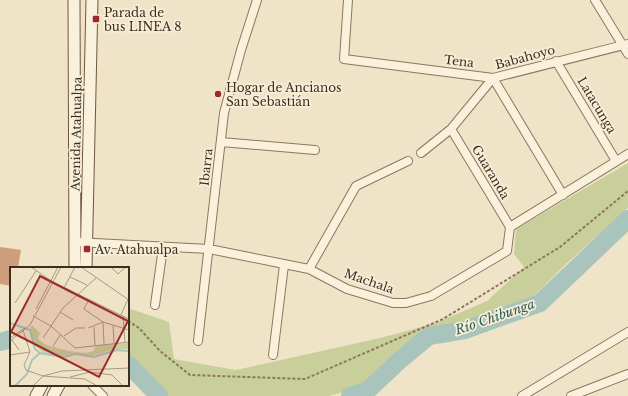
<svg xmlns="http://www.w3.org/2000/svg" width="628" height="396" viewBox="0 0 628 396" font-family="'Libre Baskerville',serif">
	<style>
		.green { fill: #c9cf9b }
		.lines { fill: none; stroke-linecap: round; stroke-linejoin: round }
		.river { stroke: #a9c4bc; stroke-width: 18 }
		.building { fill: #cf9f7d }
		.minor-casing { stroke: #8d765c; stroke-width: 10 }
		.secondary-casing { stroke: #6f573f; stroke-width: 13 }
		.path { stroke: #8d765c; stroke-width: 2; stroke-dasharray: 3 2; stroke-linecap: butt }
		.minor { stroke: #faf1dc; stroke-width: 8 }
		.secondary { stroke: #faf1dc; stroke-width: 11 }
		.poi-dot { fill: #9e2a2b; stroke: #f7eed8; stroke-width: 1.5 }
		.labels { text-anchor: middle; dominant-baseline: central; stroke-width: 3.5; stroke-linejoin: round; paint-order: stroke }
		.poi-label { font-size: 12px; fill: #3d2e20; stroke: #f7eed8; text-anchor: start }
		.street-label { font-size: 12px; fill: #3d2e20; stroke: #f7eed8 }
		.water-label { font-size: 13px; font-style: italic; fill: #2f5d5a; stroke: #f7eed8 }
		.inset-river { fill: none; stroke: #a9c4bc; stroke-width: 2 }
		.inset-road { fill: none; stroke: #a89b85; stroke-width: 1 }
		.view { fill: #9e2a2b; fill-opacity: 0.15; stroke: #9e2a2b; stroke-width: 2 }
		.inset-edge { fill: none; stroke: #3d2e20; stroke-width: 2 }
	</style>
	<rect width="100%" height="100%" fill="#f0e4c8"/>
	<!-- green -->
	<path class="green" d="M 628,163 L 628,208 L 566,264 L 527,303 L 409,345 L 385,362 L 358,388 L 329,396 L 165,396 L 128,358 L 128,308 L 169,322 L 174,359 L 236,370 L 380,338 L 436,323 L 487,301 L 524,267 L 514,254 L 516,229 Z"/>
	<g class="lines">
		<!-- river -->
		<path class="river" d="M 0,342 L 11,339
			M 128,364 L 159,396
			M 350,396 L 367,391 L 400,360 L 429,336 L 465,330 L 540,303 L 628,219"/>
	</g>
	<!-- building -->
	<path class="building" d="M 0,247 L 21,250 L 18,268 L 11,268 L 11,286 L 0,284 Z"/>
	<g class="lines">
		<!-- minor casing -->
		<g class="minor-casing">
			<path id="minor" d="M 348,0 L 344,59 L 493,78
				M 595,0 L 628,54
				M 556,61 L 616,161
				M 493,78 L 563,195
				M 451,129 L 510,227
				M 221,142 L 315,150
				M 421,153 L 451,129 L 493,78 L 628,44
				M 76,242 L 209,249 L 309,269 L 347,289 L 393,303 L 406,303 L 431,296 L 507,251 L 510,227 L 628,154
				M 309,269 L 356,186 L 408,161
				M 155,305 L 163,247
				M 198,341 L 224,113 L 241,50 L 257,0
				M 273,355 L 284,265
				M 92,385 L 103,396
				M 522,396 L 628,332
				M 571,396 L 628,374"/>
		</g>
		<!-- secondary casing -->
		<g class="secondary-casing">
			<path id="secondary" d="M 74,0 L 75,268
				M 86,268 L 92,0
				M 36,396 L 42,385
				M 53,396 L 59,385"/>
		</g>
		<!-- path -->
		<path class="path" d="M 128,321 L 139,328 L 160,351 L 190,375 L 305,379 L 443,319 L 560,247 L 628,191"/>
		<!-- minor -->
		<use href="#minor" class="minor"/>
		<!-- secondary -->
		<use href="#secondary" class="secondary"/>
	</g>
	<!-- markers -->
	<g class="poi-dot">
		<rect x="92" y="15" width="8" height="8" rx="2"/>
		<circle cx="218" cy="94" r="4"/>
		<rect x="83" y="245" width="8" height="8" rx="2"/>
	</g>
	<g class="labels">
		<!-- poi labels -->
		<g class="poi-label">
			<text x="104" y="12">Parada de<tspan x="104" dy="14">bus LINEA 8</tspan></text>
			<text x="226" y="87">Hogar de Ancianos<tspan x="226" dy="14">San Sebastián</tspan></text>
			<text x="95" y="249">Av. Atahualpa</text>
		</g>
		<!-- street labels -->
		<g class="street-label">
			<text transform="translate(525 57) rotate(-15)">Babahoyo</text>
			<text transform="translate(459 61) rotate(7)">Tena</text>
			<text transform="translate(597 105) rotate(59)">Latacunga</text>
			<text transform="translate(76 134) rotate(-89)">Avenida Atahualpa</text>
			<text transform="translate(206 167) rotate(-84)">Ibarra</text>
			<text transform="translate(491 172) rotate(59)">Guaranda</text>
			<text transform="translate(369 281) rotate(19)">Machala</text>
		</g>
		<!-- water labels -->
		<g class="water-label">
			<text transform="translate(495 317) rotate(-19)">Río Chibunga</text>
		</g>
	</g>
	<!-- overview -->
	<g transform="translate(10 267)">
		<rect width="119" height="119" fill="#f0e4c8"/>
		<path d="M 22,58 L 30,66 L 28,72 L 36,78 L 59,84 L 76,86 L 84,84 L 86,78 L 119,76 L 119,82 L 106,82 L 82,89 L 62,87 L 52,89 L 32,85 L 25,78 L 20,61 Z" fill="#c9cf9b"/>
		<path class="inset-river" d="M 0,56 L 20,63 L 25,82 L 30,86 L 53,90 L 66,87 L 84,90 L 107,83 L 119,84M 5,119 L 17,107 L 22,93 L 30,86"/>
		<path class="inset-road" d="M 21,0 L 43,15 L 119,52M 71,0 L 119,33M 101,0 L 108,7 L 116,0M 60,10 L 77,18M 54,21 L 65,0M 79,32 L 74,42 L 93,55M 5,36 L 26,4M 26,42 L 48,0M 50,45 L 63,53M 111,48 L 118,32M 23,49 L 41,59 L 65,81 L 119,75M 113,49 L 115,75M 93,55 L 94,77M 103,58 L 104,76M 84,60 L 85,78M 78,61 L 93,55 L 119,63M 13,63 L 20,85 L 14,98 L 16,103 L 33,109 L 75,112 L 87,119M 54,69 L 66,61 L 75,61M 0,71 L 15,61M 33,71 L 53,41 L 87,10M 2,73 L 9,83M 0,74 L 20,58 L 51,0M 43,79 L 51,67M 0,88 L 20,85M 60,110 L 80,105 L 102,108 L 113,119M 23,119 L 33,109 L 52,104 L 119,101"/>
		<path class="view" d="M 30,9 L 118,54 L 89,110 L 1,65 Z"/>
		<rect width="119" height="119" class="inset-edge"/>
	</g>
</svg>
